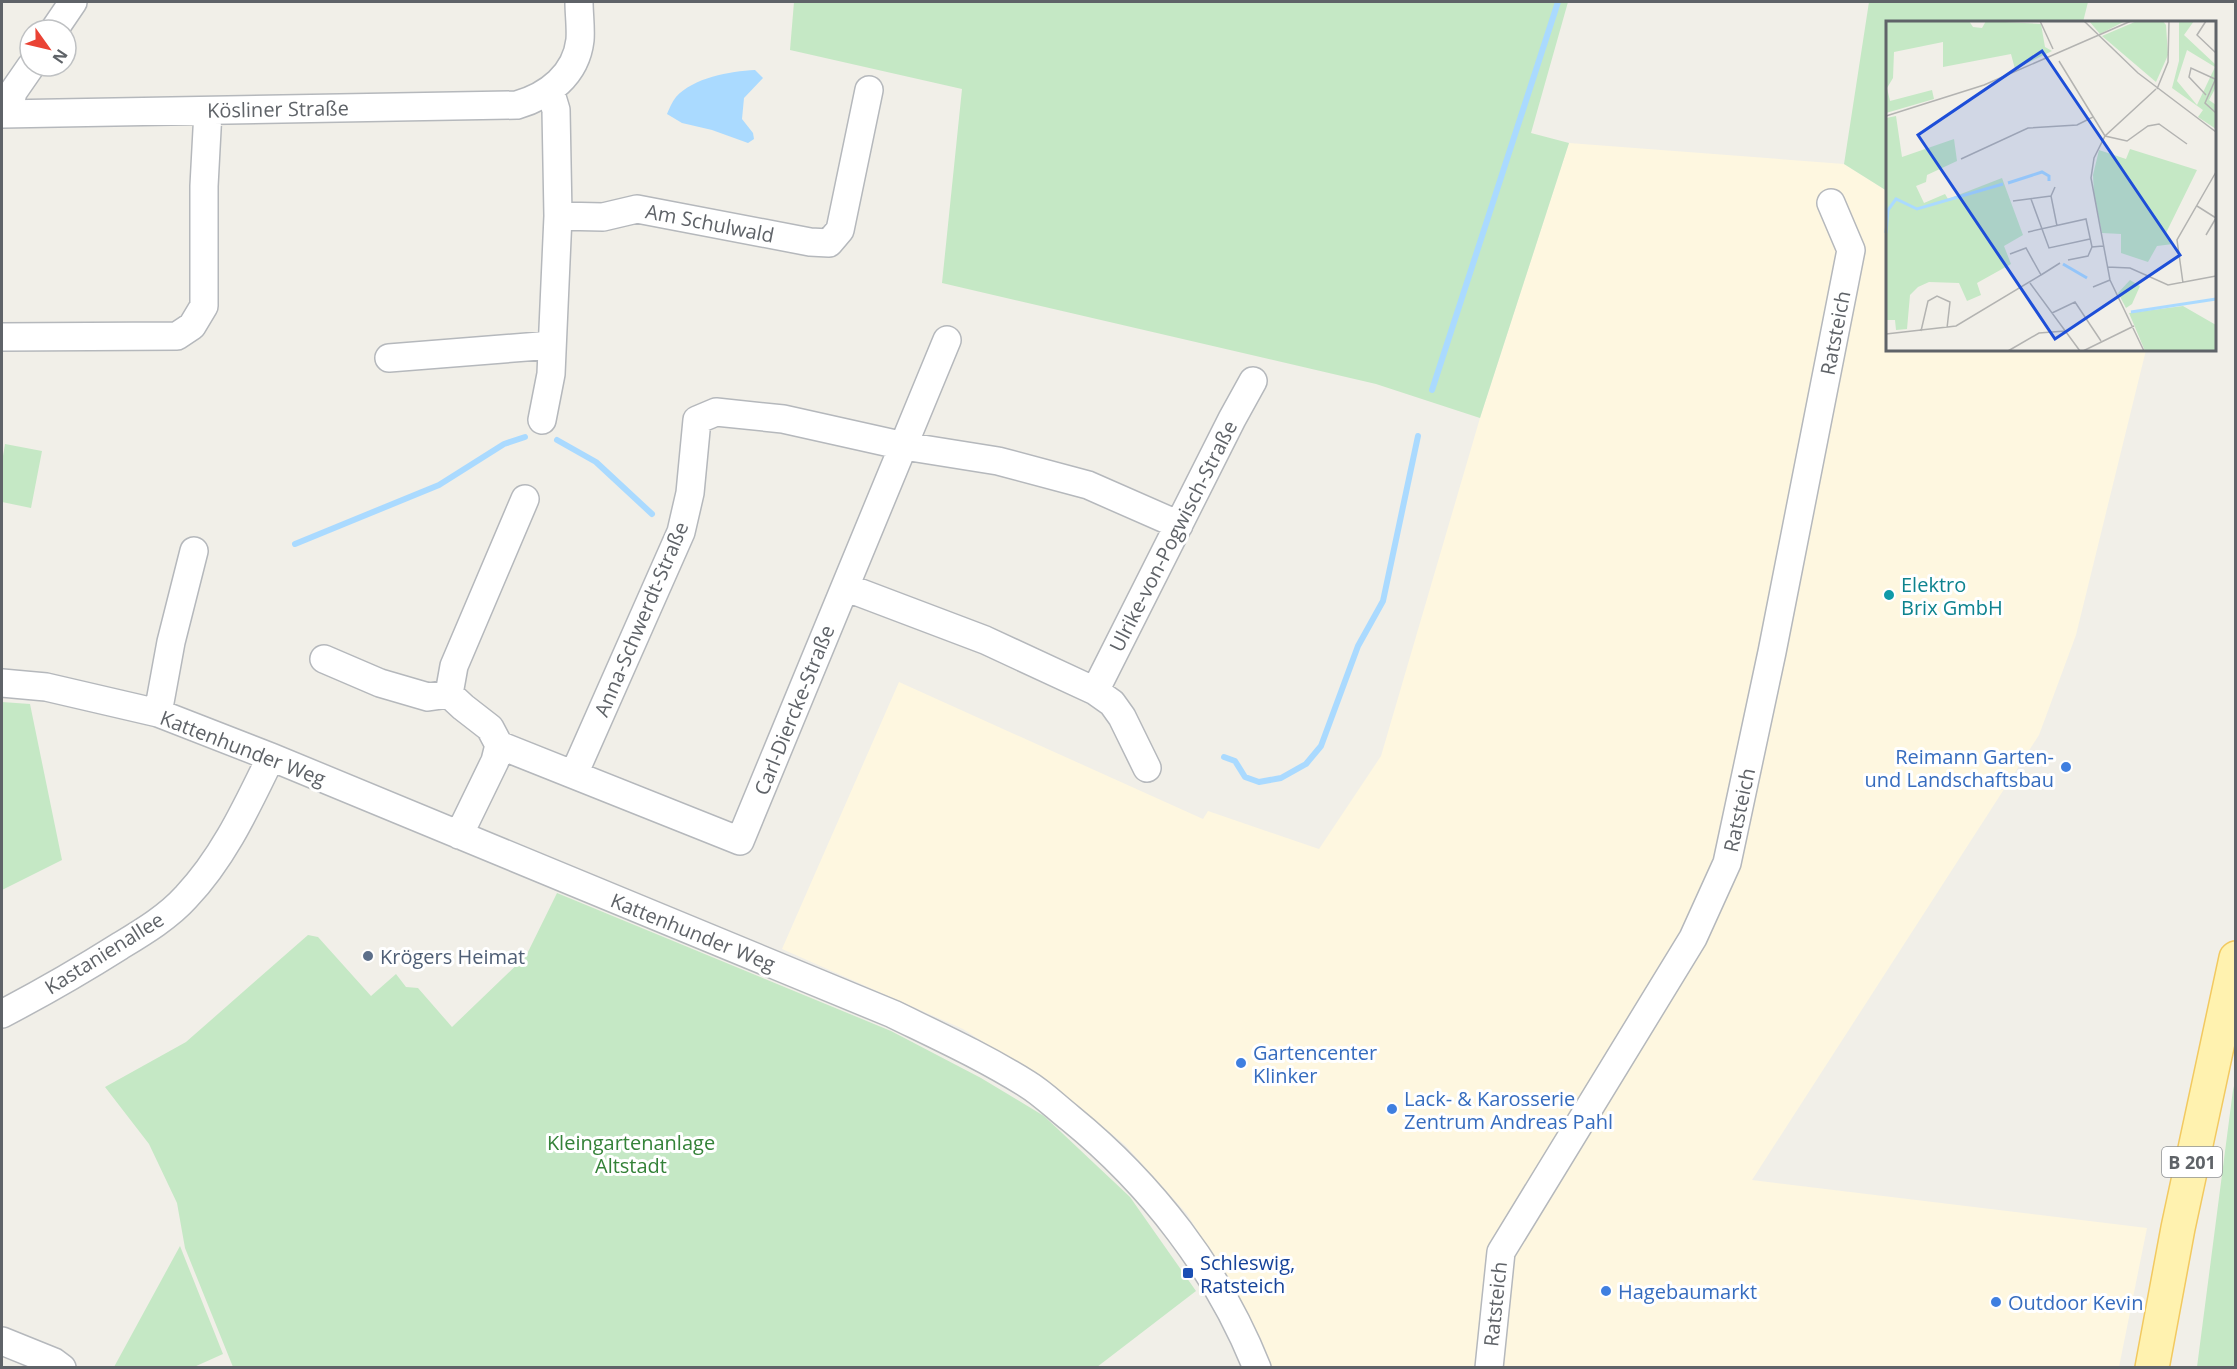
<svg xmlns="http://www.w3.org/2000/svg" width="2237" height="1369" viewBox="0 0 2237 1369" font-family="'Open Sans',sans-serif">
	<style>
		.commercial { fill: #fef7e0 }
		.green { fill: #c5e8c5 }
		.water { fill: #aadaff }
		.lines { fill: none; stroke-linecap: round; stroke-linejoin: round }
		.stream { stroke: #aadaff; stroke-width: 6 }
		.minor-casing { stroke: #b5b8bc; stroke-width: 30 }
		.major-casing { stroke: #f2c960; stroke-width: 36 }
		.minor { stroke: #fff; stroke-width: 27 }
		.major { stroke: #fff2af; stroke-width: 33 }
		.culture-dot { fill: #0f9aa8; stroke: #fff; stroke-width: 2 }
		.shop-dot { fill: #3f7fe0; stroke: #fff; stroke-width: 2 }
		.service-dot { fill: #5c6f8a; stroke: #fff; stroke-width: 2 }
		.transit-dot { fill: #1a4fb4; stroke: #fff; stroke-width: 2 }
		.labels { text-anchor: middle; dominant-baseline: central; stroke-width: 6; stroke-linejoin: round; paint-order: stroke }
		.shield { fill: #fff; stroke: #8f9295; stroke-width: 1.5 }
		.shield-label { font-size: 18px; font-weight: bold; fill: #5f6368 }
		.street-label { font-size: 20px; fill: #5f6368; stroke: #fff }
		.culture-label { font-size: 20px; fill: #0d838f; stroke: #fff; text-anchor: start }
		.shop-label { font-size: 20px; fill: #366cbe; stroke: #fff; text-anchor: start }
		.service-label { font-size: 20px; fill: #4e5e75; stroke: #fff; text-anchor: start }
		.park-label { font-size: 20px; fill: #348238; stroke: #fff }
		.transit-label { font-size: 20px; fill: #164399; stroke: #fff; text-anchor: start }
		.inset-river { fill: none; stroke: #aadaff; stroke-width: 3 }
		.inset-road { fill: none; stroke: #b3b3b1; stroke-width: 1.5 }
		.view { fill: #1d4ed8; fill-opacity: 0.15; stroke: #1d4ed8; stroke-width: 3 }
		.inset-edge { fill: none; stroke: #5f6368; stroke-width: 3 }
	</style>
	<rect width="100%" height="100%" fill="#f1efe8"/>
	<!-- commercial -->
	<path class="commercial" d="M 1569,143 L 1844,164 L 1887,191 L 1888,350 L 2146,350 L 2076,635 L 2039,735 L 1752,1180 L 2147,1228 L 2119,1367 L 1269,1367 L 1255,1332 L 1229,1281 L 1187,1214 L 1125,1145 L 1061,1092 L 963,1029 L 782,949 L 899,682 L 1203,819 L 1208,811 L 1319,849 L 1381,756 L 1480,418 Z"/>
	<!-- green -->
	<path class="green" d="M 794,2 L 1568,2 L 1531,133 L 1569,143 L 1480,418 L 1376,384 L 942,283 L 962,89 L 790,50 Z
		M 1869,2 L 2088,2 L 2083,22 L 1888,22 L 1887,191 L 1844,164 Z
		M 5,444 L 42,451 L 31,508 L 2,502 L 2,462 Z
		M 2,702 L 30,704 L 62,860 L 2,890 Z
		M 557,893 L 891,1031 L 981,1078 L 1044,1116 L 1130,1197 L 1196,1291 L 1097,1367 L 233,1367 L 185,1248 L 177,1203 L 149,1144 L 105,1087 L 186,1042 L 308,935 L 318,937 L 371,996 L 396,974 L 406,987 L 418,988 L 452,1027 L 526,956 Z
		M 2235,1082 L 2235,1367 L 2197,1367 L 2233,1090 Z
		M 180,1246 L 223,1354 L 194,1367 L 114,1367 Z"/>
	<!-- water -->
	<path class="water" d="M 755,70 L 763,78 L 744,98 L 742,119 L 753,133 L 754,139 L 748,143 L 712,130 L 682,123 L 667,114 C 669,109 672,102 676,97 C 693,78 730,71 755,70 Z"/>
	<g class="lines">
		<!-- stream -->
		<path class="stream" d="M 1432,390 L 1558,2
			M 557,440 L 596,462 L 652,514
			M 295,544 L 439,485 L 504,444 L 525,437
			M 1224,757 L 1235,761 L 1245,777 L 1259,782 L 1281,778 L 1306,764 L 1321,746 L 1358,646 L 1383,601 L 1418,436"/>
		<!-- minor casing -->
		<g class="minor-casing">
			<path id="minor" d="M 54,30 L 73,2
				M 550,90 L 556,110 L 558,216 L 603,217 L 637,209 L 810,242 L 829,243 L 840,230 L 869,90
				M 2,114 L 517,105 C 548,96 576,75 580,40 C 581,28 579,14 579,2
				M 8,114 L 13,92 L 31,66
				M 2,337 L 177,336 L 192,326 L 204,306 L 204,186 L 208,111
				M 389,358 L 552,345
				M 542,420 L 551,374 L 558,216
				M 845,587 L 985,640 L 1095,691 L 1112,703 L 1122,717 L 1147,768
				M 324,659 L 380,683 L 428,697 L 449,694
				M 2,683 L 46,687 L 158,713 L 271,757 L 893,1014 C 938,1036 984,1057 1027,1084 C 1042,1093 1056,1107 1070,1118 C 1151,1184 1218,1270 1257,1368
				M 1095,691 L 1232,419 L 1253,381
				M 158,713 L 171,642 L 194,551
				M 499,745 L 740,841 L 947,340
				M 574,774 L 681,532 L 690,493 L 697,420 L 716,412 L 783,419 L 904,446 L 998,461 L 1088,485 L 1179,525
				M 459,835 L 495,761 L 499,745 L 490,728 L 463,707 L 449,694 L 454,666 L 525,499
				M 2,1014 C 42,993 82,970 120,946 C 143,932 168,917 186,897 C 224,857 247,806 271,757
				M 2,1341 L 54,1362 L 62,1368
				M 1489,1368 L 1501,1252 L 1693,938 L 1727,863 L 1772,652 L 1851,250 L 1831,203"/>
		</g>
		<!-- major casing -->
		<g class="major-casing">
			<path id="major" d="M 2152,1368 L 2178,1228 L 2236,958"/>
		</g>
		<!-- minor -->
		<use href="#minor" class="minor"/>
		<!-- major -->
		<use href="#major" class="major"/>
	</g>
	<!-- markers -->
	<circle class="culture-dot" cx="1889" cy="595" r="6"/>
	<g class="shop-dot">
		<circle cx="2066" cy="767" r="6"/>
		<circle cx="1241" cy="1063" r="6"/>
		<circle cx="1392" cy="1109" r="6"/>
		<circle cx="1606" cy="1291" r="6"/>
		<circle cx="1996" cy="1302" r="6"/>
	</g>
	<circle class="service-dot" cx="368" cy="956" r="6"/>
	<rect class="transit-dot" x="1182" y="1267" width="12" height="12" rx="3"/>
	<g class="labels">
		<!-- shield labels -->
		<rect class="shield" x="2162" y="1147" width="60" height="30" rx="4.5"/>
		<g class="shield-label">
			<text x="2192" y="1162">B 201</text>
		</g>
		<!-- street labels -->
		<g class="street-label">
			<text transform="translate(278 109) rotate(-1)">Kösliner Straße</text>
			<text transform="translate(710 223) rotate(11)">Am Schulwald</text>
			<text transform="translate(1835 333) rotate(-79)">Ratsteich</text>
			<text transform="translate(1173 536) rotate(-63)">Ulrike-von-Pogwisch-Straße</text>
			<text transform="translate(641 619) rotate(-67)">Anna-Schwerdt-Straße</text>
			<text transform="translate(794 710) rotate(-68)">Carl-Diercke-Straße</text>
			<text transform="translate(243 748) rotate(21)">Kattenhunder Weg</text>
			<text transform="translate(1739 810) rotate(-78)">Ratsteich</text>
			<text transform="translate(693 932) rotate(22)">Kattenhunder Weg</text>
			<text transform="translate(104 953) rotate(-32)">Kastanienallee</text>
			<text transform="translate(1495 1304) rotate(-84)">Ratsteich</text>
		</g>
		<!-- culture labels -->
		<g class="culture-label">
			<text x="1901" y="584">Elektro<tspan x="1901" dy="23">Brix GmbH</tspan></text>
		</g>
		<!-- shop labels -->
		<g class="shop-label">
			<text x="2054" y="756" text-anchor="end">Reimann Garten-<tspan x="2054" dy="23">und Landschaftsbau</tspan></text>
			<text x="1253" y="1052">Gartencenter<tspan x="1253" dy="23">Klinker</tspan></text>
			<text x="1404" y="1098">Lack- &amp; Karosserie<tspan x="1404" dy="23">Zentrum Andreas Pahl</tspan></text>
			<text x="1618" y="1291">Hagebaumarkt</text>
			<text x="2008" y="1302">Outdoor Kevin</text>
		</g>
		<!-- service labels -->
		<g class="service-label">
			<text x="380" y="956">Krögers Heimat</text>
		</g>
		<!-- park labels -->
		<g class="park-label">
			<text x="631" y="1142">Kleingartenanlage<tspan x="631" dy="23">Altstadt</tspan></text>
		</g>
		<!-- transit labels -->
		<g class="transit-label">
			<text x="1200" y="1262">Schleswig,<tspan x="1200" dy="23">Ratsteich</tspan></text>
		</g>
	</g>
	<!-- overview -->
	<g transform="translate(1886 21)">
		<rect width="330" height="330" fill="#f1efe8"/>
		<path d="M 0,0 L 83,0 L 87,6 L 96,7 L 100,0 L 155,3 L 159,26 L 166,30 L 129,48 L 125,33 L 57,46 L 57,21 L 8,31 L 7,57 L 1,67 L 4,80 L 46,69 L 48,78 L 0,92 ZM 203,0 L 239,0 L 214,13 ZM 251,0 L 277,0 L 280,4 L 282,34 L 270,61 L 216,15 ZM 293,0 L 308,0 L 298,14 L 330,44 L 330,66 L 323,79 L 330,84 L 330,108 L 312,96 L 317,89 L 286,67 L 293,40 ZM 301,29 L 329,46 L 311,84 L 291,60 ZM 10,95 L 16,136 L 68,118 L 71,140 L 41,154 L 40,161 L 30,165 L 38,182 L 59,173 L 62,178 L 116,157 L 137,214 L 118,225 L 125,243 L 91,262 L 95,274 L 81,280 L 73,262 L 43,261 L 32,266 L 24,274 L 21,308 L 10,309 L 9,299 L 0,299 L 0,97 ZM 244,128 L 311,149 L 279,214 L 287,223 L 271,225 L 262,241 L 235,232 L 235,213 L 216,212 L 208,173 L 207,154 L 213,129 L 240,138 ZM 244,259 L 254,265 L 246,283 L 240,287 L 232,272 ZM 297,285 L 330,304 L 330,330 L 259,330 L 243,292 Z" fill="#c5e8c5" fill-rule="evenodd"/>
		<path class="inset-river" d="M 122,162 L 156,151 L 163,155 L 163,160M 0,212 L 2,189 L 10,178 L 31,188 L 117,163M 177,243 L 201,257M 245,291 L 330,278"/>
		<path class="inset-road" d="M 154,0 L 167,28M 198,0 L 252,52 L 330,111M 320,0 L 311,14 L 330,32M 173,40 L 219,115 L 241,120 L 262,105 L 273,103 L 301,123M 330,57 L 319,82 L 330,92M 271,68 L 282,41 L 283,0M 320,74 L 303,56 L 305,47 L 329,58M 0,95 L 98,64 L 245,0M 75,138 L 142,107 L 191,104 L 207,96M 169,166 L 165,175 L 171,205M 145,178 L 163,227 L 204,218M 127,180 L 165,175M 311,185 L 330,197M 142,211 L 200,198 L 206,226M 320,214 L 330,197M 182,239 L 202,235 L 206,226 L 217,225M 221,246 L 244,247 L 282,264 L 330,255M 155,254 L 174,242M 144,262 L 194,330M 297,262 L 291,219 L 330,151M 207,266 L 224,259M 166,292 L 189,281 L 215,320M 35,310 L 42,280 L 51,275 L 64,281 L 61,307M 0,313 L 70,305 L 155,254 L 140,227 L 124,233M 122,330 L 153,312 L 179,310M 197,330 L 248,305M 258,330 L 224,259 L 205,157 L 208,137 L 219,115 L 270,68"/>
		<path class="view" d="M 156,30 L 294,234 L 169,318 L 32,114 Z"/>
		<rect width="330" height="330" class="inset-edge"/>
	</g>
	<!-- border -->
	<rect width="2237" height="1369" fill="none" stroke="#5f6368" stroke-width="6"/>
	<!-- north arrow -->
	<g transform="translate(48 48) rotate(124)"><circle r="28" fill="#ffffff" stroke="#bfc1c3" stroke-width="1.5"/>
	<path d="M0-4.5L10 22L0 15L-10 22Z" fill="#ea4335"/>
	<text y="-9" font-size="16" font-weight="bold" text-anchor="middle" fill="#5f6368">N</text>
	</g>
</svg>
